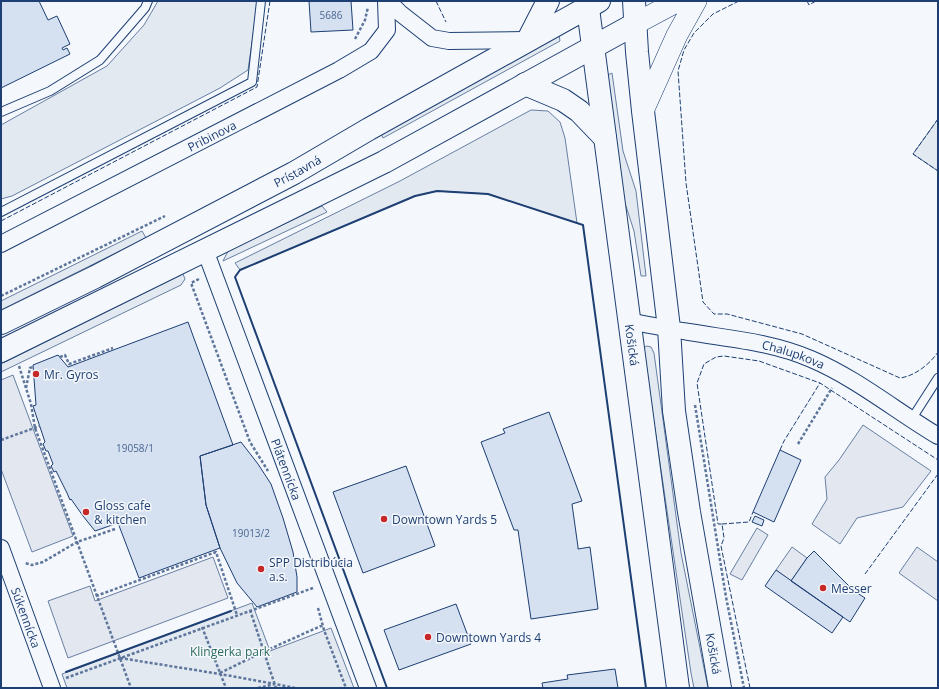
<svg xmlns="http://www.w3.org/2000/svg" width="939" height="689" viewBox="0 0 939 689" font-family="'Open Sans',sans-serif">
  <rect width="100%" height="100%" fill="#f4f7fb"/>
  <!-- green -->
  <path fill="#e3e9f0" stroke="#687fa3" d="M158,1h100l-10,69 -28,18 -208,108 -11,3v-74l106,-59 37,-41z
    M559,35l1,6 -177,97 -2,-4z
    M612,73l11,78 13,40 10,85h-5l-7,-45 -11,-34 -17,-121z
    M531,110l17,1 12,11 5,16 12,85 -89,-29 -51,-3 -22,5 -175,74 -5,-7 165,-82z
    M938,119v52l-25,-17z
    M322,206l5,6 -104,49 5,-10z
    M142,231l4,7 -145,72v-9z
    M183,274l2,5 -4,6 -180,87v-8z
    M647,346l4,1 3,6 27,200 27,135h-14l-3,-15 -48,-325z
    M252,603l18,48 61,-23 23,60h-287l-5,-14z"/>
  <!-- parking -->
  <path fill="#e3e8f0" stroke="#687fa3" d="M13,375l60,161 -41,16 -31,-83v-89z
    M863,425l68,46 -28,36 -46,11 -17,26 -28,-20 15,-25 -2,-22 14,-17z
    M757,528l11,7 -26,45 -12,-6z
    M792,547l15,11 -16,23 -15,-11z
    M917,547l21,15v39l-39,-28z
    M213,557l15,41 -160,60 -20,-57 42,-15 5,15z"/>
  <!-- building -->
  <path fill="#d5e0f0" stroke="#1d3f73" d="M1,1h38l9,19 9,-4 13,28 -8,4 1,2 4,-2 3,6 -69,34z
    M309,1h42l2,29 -42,2z
    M188,322l45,123 -33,11 6,49 14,43 -81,30 -21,-55 -23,8 -12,-15 -12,-17 -1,1 -3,-7 -11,-22 -2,1 -3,-6 2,-2 -5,-13h-2l-3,-7 2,-2 -12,-36 3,-1 -3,-40 25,-10 10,12z
    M549,412l33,89 -10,3 6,43v2l12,-2 8,62 -67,10 -13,-89h-4l-33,-88 24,-9 -2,-4z
    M241,442l17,22 13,20 12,34 10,34 4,25v15l-40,15 -20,-24 -17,-35 -14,-43 -6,-49z
    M780,450l21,10 -27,62 -21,-10z
    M406,466l29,80 -72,27 -30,-81z
    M755,516l9,4 -2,6 -10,-4z
    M814,551l40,40 11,7 -15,24 -59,-41 16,-23z
    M776,570l67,47 -11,16 -67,-47z
    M456,604l15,40 -72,26 -15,-40z
    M615,669l3,19h-75l-1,-5 26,-4 -1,-4z"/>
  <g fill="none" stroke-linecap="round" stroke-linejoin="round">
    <!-- service casing -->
    <g stroke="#1d3f73" stroke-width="10">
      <path id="service" d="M1,112l49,-21 50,-31 45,-52 3,-7
        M1,212l251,-130 9,-81
        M911,420l27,-42"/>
    </g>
    <!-- minor casing -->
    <g stroke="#1d3f73" stroke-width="18">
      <g id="minor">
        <path d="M388,1l12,12 32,25 17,3 79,-1"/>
        <path id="s1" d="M1,244l338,-174 32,-19 16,-21 -1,-29"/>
        <path id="s2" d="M205,250l163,438"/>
        <path id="s3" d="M629,321c20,4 40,8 60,11 41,7 83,10 122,27 45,19 85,52 127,77"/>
        <path id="s4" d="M1,548l51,140"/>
      </g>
    </g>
    <!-- tertiary casing -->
    <g stroke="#1d3f73" stroke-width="22">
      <path id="tertiary" d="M635,24l43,-23
        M643,111l34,-76 19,-34"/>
    </g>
    <!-- secondary casing -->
    <g stroke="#1d3f73" stroke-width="24">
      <g id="secondary">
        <path d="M528,40l20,-39"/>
        <path d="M525,84l38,16 16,11 26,27"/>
        <path id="s5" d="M1,323l94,-46 199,-104 75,-44 230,-128"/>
        <path d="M1,351l383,-189 251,-138"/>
      </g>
    </g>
    <!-- primary casing -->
    <g stroke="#1d3f73" stroke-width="24">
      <g id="primary">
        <path id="s6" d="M587,1l91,687"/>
        <path id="s7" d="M634,1l3,51 6,59 26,217 5,83 15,101 31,176"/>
      </g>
    </g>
    <!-- path -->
    <path stroke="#5e769c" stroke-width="2.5" stroke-dasharray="3 2" stroke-linecap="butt" d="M355,39l10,-19 3,-13
      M199,279l-8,4 59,159 18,29
      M1,296l164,-80
      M60,357l5,-2 4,9 44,-16
      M19,366l12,38 4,24 42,114 -34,20 -11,3 -7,-2
      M26,388l4,-20 3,-1
      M695,405l31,192 18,91
      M1,440l39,-14
      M798,444l34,-56
      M115,529l-38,13 54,146
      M96,596l120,-44 21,63
      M318,608l6,22 22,58
      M250,610l26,78
      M202,627l24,61
      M120,658l100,16 55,10
      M220,673l43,-21 60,-27
      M66,678l247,-90
      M258,688l17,-4 20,4"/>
    <!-- service -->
    <use href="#service" stroke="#f4f7fb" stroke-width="8"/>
    <!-- minor -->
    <use href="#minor" stroke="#f4f7fb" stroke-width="16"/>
    <!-- tertiary -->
    <use href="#tertiary" stroke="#f4f7fb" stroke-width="21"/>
    <!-- secondary -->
    <use href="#secondary" stroke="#f4f7fb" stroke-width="22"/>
    <!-- primary -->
    <use href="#primary" stroke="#f4f7fb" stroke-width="22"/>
    <!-- fence -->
    <path stroke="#1d3f73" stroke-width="1" stroke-dasharray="5 2" stroke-linecap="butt" d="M436,1l10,21
      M739,1l-26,13 -19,19 -10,17 -6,21 8,112 17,119 11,12h13l75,20 98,44c15,-2 30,-14 38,-26
      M807,1l2,4 7,-4
      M938,119l-25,35 25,17
      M1,221l256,-134 13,-86
      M780,450l4,-9 36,-58
      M722,524l27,-2 4,-10
      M865,574l73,-100
      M750,688l-29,-142 3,-8 -2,-14h-4l-21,-141 7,-19 12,-7 8,-1 35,5 61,22 118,77"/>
    <!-- wall -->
    <path stroke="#1d3f73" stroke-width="2" d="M66,672l165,-61
      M387,688l-152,-411 5,-7 175,-74 22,-5 51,3 95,31 63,463"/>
  </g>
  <!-- markers -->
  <g fill="#c62828" stroke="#f4f7fb" stroke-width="1.5">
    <circle cx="36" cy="374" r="4"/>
    <circle cx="86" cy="512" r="4"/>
    <circle cx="384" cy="519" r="4"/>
    <circle cx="261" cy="569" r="4"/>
    <circle cx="823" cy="588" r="4"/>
    <circle cx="428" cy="637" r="4"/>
  </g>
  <g text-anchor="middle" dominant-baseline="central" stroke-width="3" stroke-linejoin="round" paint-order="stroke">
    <!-- number labels -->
    <g font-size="10" fill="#4b6792">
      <text x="331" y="15">5686</text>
      <text x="135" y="448">19058/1</text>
      <text x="251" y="533">19013/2</text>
    </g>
    <!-- street labels -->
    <g font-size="12" fill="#1d3f73" stroke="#f4f7fb">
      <text stroke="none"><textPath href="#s1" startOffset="237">Pribinova</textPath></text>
      <text stroke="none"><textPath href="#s5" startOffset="333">Prístavná</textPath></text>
      <text stroke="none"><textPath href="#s6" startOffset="347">Košická</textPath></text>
      <text stroke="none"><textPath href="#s3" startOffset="168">Chalupkova</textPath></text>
      <text stroke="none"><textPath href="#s2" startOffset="234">Plátennícka</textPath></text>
      <text stroke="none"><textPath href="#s4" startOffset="74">Súkennícka</textPath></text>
      <text stroke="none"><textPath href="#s7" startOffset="658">Košická</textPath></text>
    </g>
    <!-- poi labels -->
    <g font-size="12" fill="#1d3f73" stroke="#f4f7fb" text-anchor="start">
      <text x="44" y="374">Mr. Gyros</text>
      <text x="94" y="505">Gloss cafe<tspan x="94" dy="14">&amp; kitchen</tspan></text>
      <text x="392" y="519">Downtown Yards 5</text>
      <text x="269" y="562">SPP Distribúcia<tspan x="269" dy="14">a.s.</tspan></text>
      <text x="831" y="588">Messer</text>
      <text x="436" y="637">Downtown Yards 4</text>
    </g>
    <!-- park labels -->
    <g font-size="12" fill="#2c6c60" stroke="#f4f7fb">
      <text x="230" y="651">Klingerka park</text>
    </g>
  </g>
  <!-- border -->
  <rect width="939" height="689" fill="none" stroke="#1d3f73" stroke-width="4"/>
</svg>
